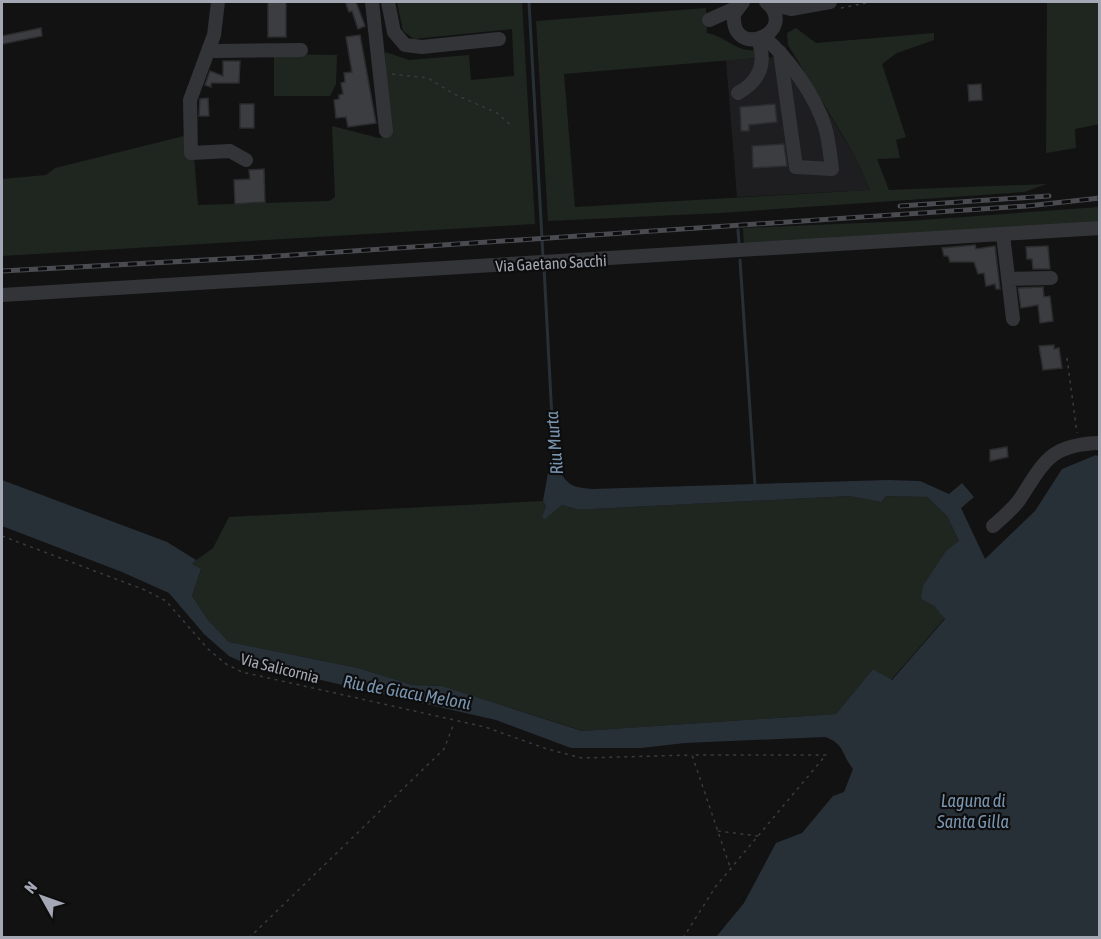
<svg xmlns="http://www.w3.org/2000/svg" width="1101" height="939" viewBox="0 0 1101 939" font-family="'Asap Condensed',sans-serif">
  <rect width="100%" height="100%" fill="#121213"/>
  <!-- built -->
  <path fill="#1e1e20" d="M793,56l61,98 16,36 -133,7 -11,-137z"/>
  <!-- green -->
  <path fill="#1e261f" d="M397,2h125l13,222 -533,32v-77l44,-4 9,-7 129,-32 2,21 8,-1 4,49 131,-4 6,-4 -3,-71 47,12 11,-2 -5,-84 24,8 60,-5 2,25 43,-4 -2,-47 -98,10 -11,-8z
    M1047,2l52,1 1,121 -25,5 1,19 -30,5z
    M706,8l1,25c19,3 28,19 48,17l1,8 -192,16 11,133 295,-17 -16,-36 -66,-109 -1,-12 9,-5 20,15 118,-10v7l-37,13 -15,11 24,73 -10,3 4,18 -23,1 12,31 158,-6 -23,8 -304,21 -172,8 -12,-200z
    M274,54l63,1 -1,29 -6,12h-56z
    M1099,207v16l-355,24 -1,-19 165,-7z
    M851,496l30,6 5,-6 41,1 20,19 12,25 -38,58 13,7 11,12 -54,62 -18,-11 -37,45 -253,17 -141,-45 -29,-1 -55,-17 -129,-26 -21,-22 -16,-24 9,-26 -10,-6 22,-16 16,-31 314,-16 3,5 -1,12 17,-13 14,4h15z"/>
  <!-- water -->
  <path fill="#283037" d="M1096,455l4,3 -1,479h-383l28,-34 32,-60 26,-10 31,-37 11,-4 9,-23c-11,-14 -9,-26 -28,-32l-140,6 -44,5h-70l-75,-28 -254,-58 -13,-6 -25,-22 -35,-41 -47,-21 -120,-46v-46l165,62 29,18 -4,4 9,5 -9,27 16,24 21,22 129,26 55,17 29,1 140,45 254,-17 37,-45 19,11 53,-61 -11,-13 -13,-7 2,-13 23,-35 13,-10 -12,-25 -20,-19 -41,-1 -5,6 -31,-6 -259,13h-15l-14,-4 -17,14 -3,-2 4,-11 -3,-5 5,-28 14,2c7,12 17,13 30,14l296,-9 32,1 29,13 13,-11 12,14 -13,11 24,51 50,-48 27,-42z"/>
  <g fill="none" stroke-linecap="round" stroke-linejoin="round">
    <!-- stream -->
    <path stroke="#283037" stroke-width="3" d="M529,2l14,255
      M738,230l1,13
      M740,260l15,226
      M544,267l11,209"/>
  </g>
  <!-- building -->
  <path fill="#3c3d40" stroke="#2c2c2f" stroke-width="1.5" d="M268,2h18v35h-18z
    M348,2h8l9,24 -7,3 -6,-18 -3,1 -3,-8z
    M41,28l1,8 -40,8v-8z
    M360,35l16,88 -28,4 -2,-10 -10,1 -2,-18 5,-1v-4l4,-1 -2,-11 4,-1 -1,-9 8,-1 -6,-35z
    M223,61h17l-1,22h-28v4l-6,-2 5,-14 13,5z
    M981,84l1,16 -13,1 -1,-16z
    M208,98l1,18h-10l1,-17z
    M240,104h14v24h-14z
    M775,104l2,18 -28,3v6h-8l-1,-24z
    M784,144l3,22 -34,2 -1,-22z
    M264,169l1,33 -30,2 -1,-24 16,-1 -1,-9z
    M975,245l1,4 19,-3 5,43h-4l-1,-5 -9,2 -2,-13 -6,1 -4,-12h-24l-2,-6h-4l-2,-8z
    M1048,246l2,23h-17l-1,-10h-5l-1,-12z
    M1043,287l1,10 6,-1 3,25 -13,2 -2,-18 -17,3 -3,-20z
    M1054,345v4l5,-1 3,20 -19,2 -4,-24z
    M1007,447l1,10 -18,4v-11z"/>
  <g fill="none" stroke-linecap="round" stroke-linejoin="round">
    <!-- path -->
    <path stroke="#393b3f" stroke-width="1.5" stroke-dasharray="3 4.5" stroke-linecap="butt" d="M841,8l30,-6
      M392,74l36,4 26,16 43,19 15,13
      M1067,358l10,75
      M2,536l143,54 21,11 42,48 18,15 16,8 243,55 62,22 35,9 110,-3
      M718,831l40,5
      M249,938l195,-189 10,-26
      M683,938l33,-52 110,-131h-134l39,115"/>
    <!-- minor -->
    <path stroke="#333438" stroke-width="14" d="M218,2l-4,33 -24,65 1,53 39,-2 16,9
      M372,2l14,129
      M388,2l6,30 11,13 17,2 77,-8
      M743,2l-9,12c-4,48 67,18 32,-12
      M770,4l21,5 39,-7
      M709,20l27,-12
      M764,37c25,22 51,58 61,90 4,13 5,28 7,42l-36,-2 -16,-115
      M209,48l6,3 86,-1
      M738,93c22,-12 29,-30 20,-53
      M1003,235l10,84
      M1009,279l42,-1
      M2,295l1098,-67
      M993,526c9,-8 20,-17 27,-27 24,-37 30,-55 80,-56"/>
    <!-- rail casing -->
    <g stroke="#4a4b51" stroke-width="5">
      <path id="rail" d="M900,206l149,-10
        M2,271l261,-14 764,-51 73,-8"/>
    </g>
    <!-- rail -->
    <use href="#rail" stroke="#0d0d0e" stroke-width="3" stroke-dasharray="9" stroke-linecap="butt"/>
  </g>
  <g text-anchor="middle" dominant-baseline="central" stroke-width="4.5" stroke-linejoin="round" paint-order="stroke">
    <!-- street labels -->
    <g font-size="16" fill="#a3a8b4" stroke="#0d0d0e">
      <text transform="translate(551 263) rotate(-3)">Via Gaetano Sacchi</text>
      <text transform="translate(280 668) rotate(14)">Via Salicornia</text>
    </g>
    <!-- water labels -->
    <g font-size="18" font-style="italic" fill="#7a95b0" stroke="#0d0d0e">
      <text transform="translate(554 443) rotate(-95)">Riu Murta</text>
      <text transform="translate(407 692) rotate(10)">Riu de Giacu Meloni</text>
      <text x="973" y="800">Laguna di<tspan x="973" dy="21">Santa Gilla</tspan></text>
    </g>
  </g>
  <!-- border -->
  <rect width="1101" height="939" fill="none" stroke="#a3a8b4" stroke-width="6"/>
  <!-- north arrow -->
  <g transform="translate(42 897) rotate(310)" stroke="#0d0d0e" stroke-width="4.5" paint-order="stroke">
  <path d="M0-4.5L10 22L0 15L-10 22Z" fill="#a3a8b4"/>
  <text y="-9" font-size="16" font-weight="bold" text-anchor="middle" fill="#a3a8b4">N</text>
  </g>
</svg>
